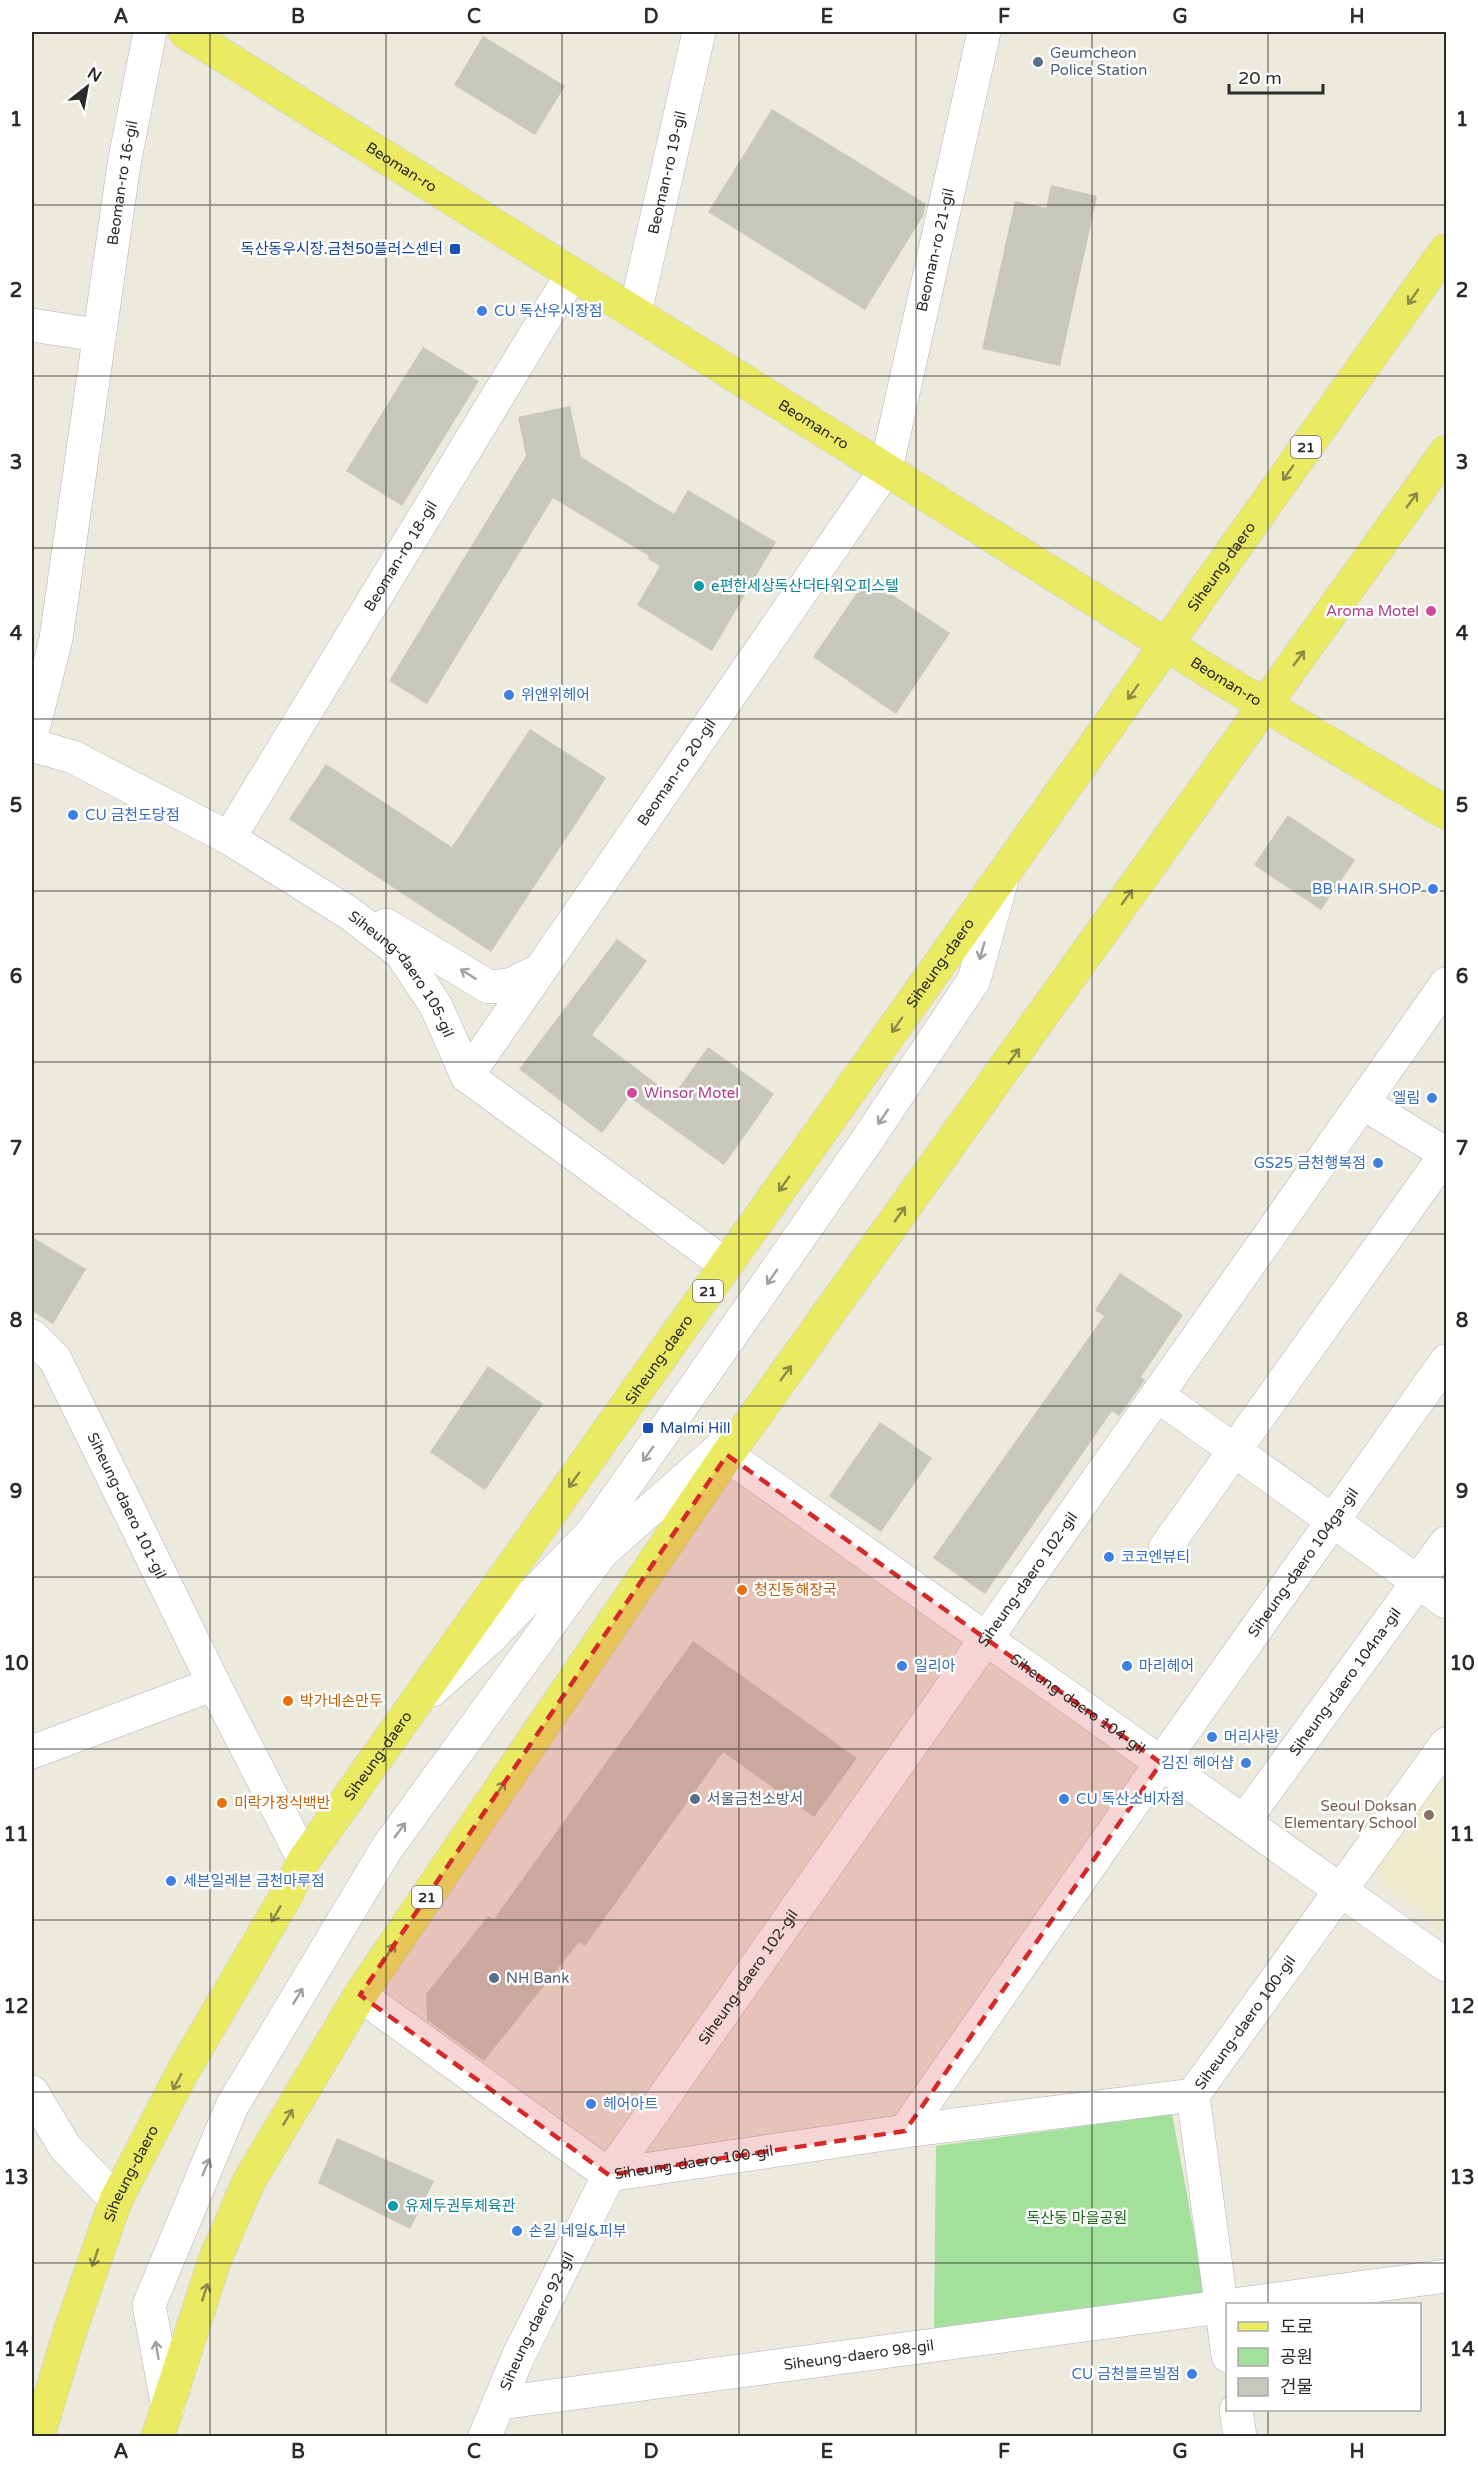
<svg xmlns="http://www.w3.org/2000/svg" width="1478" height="2468" viewBox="0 0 1478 2468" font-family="'Varela Round','Noto Sans KR',sans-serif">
  <rect width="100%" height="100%" fill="#ece9dd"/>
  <!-- education -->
  <path fill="#edeacd" d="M1446,1769v162l-63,-46 -6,-23z"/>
  <!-- green -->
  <path fill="#a3e09c" d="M1172,2114l33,178 -271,36 2,-182z"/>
  <!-- building -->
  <path fill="#c8c7bc" d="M483,36l82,50 -30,49 -81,-50z
    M772,109l154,95 -3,12 -58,94 -157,-98z
    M1051,185l46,11 -37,170 -78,-17 33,-148 31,7z
    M423,347l56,34 -77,125 -56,-35z
    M570,406l11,51 93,57 14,-24 88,52 -64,109 -75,-46 23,-39 -12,-7 1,-3 -96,-58 -126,206 -38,-23 137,-225 -8,-39z
    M867,578l83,55 -54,81 -83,-57z
    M530,729l76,49 -115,174 -202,-133 37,-55 126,83z
    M1288,815l67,45 -34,50 -67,-45z
    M617,939l30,22 -55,74 81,61 35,-49 66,47 -50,71 -95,-68 -27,36 -83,-64z
    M32,1237l54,32 -33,55 -21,-13z
    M1120,1273l63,42 -42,62 4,3 -26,36 -7,-5 -127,183 -52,-36 171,-242 -9,-6z
    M488,1366l55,38 -58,86 -55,-38z
    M880,1422l52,36 -51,74 -52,-36z
    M693,1641l164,117 -43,59 -91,-65 -138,194 -6,-4 -95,119 -57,-41 -1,-26 62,-78 6,3z
    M337,2138l97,43 -24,48 -92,-46z"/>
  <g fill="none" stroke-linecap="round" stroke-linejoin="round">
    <!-- minor casing -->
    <g stroke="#b1b1be" stroke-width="34">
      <g id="minor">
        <path id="s1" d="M635,313l64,-281"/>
        <path d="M32,325l65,10"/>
        <path id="s2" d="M32,733l24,-94 68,-475 26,-132"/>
        <path id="s3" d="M32,745l41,12 156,81 120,75 52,40 35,53 31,70 259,189"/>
        <path id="s4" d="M229,838l343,-564"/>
        <path d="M386,925l103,62 21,-2 30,-15"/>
        <path id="s5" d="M467,1076l419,-607 98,-437"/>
        <path id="s6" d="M32,1336l23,23 159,325 90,176"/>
        <path d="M1157,1395l289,207"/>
        <path id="s7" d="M727,1455l719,510"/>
        <path d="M1165,1548l281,-394 -83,-51"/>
        <path d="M432,1690l57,-51 102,-105 69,-97 208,-298 106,-159 29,-104"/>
        <path d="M32,1752l182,-68"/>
        <path id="s8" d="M1244,1821l202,-278"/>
        <path id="s9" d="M360,1995l249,180 296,-44 288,-36 253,-351"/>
        <path d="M32,2092l33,55 51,53"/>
        <path d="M1193,2095l35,261"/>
        <path id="s10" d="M905,2131l256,-368 285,-402"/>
        <path d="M1240,2304l206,-28"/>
        <path id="s11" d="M499,2403l729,-97"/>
        <path d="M168,2408l-19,-103 83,-199 155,-258 215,-296 130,-114"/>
        <path d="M1236,2410l4,26"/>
        <path id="s12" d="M485,2436l33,-79 91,-182 837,-1191"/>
      </g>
    </g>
    <!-- major casing -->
    <g stroke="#ccc" stroke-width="34">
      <g id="major">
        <path id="s13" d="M185,32l1033,645 228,136"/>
        <path id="s14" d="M38,2436l32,-105 46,-131 66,-127 104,-177 18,-36 1142,-1610"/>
        <path d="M158,2436l56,-174 35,-81 111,-186 367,-540 719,-1003"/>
      </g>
    </g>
    <!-- minor -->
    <use href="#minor" stroke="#fff" stroke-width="33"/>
    <!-- major -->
    <use href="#major" stroke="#eaeb63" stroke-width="33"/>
  </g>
  <!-- one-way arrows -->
  <defs><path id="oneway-shaft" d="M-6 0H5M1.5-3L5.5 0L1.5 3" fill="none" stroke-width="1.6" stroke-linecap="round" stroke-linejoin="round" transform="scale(1.5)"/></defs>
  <g stroke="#8a8b47">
    <use href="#oneway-shaft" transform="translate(1413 297) rotate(125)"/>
    <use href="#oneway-shaft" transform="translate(1288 473) rotate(125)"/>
    <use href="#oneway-shaft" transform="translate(1412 500) rotate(-54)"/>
    <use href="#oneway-shaft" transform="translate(1299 658) rotate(-54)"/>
    <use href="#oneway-shaft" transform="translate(1133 692) rotate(125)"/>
    <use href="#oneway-shaft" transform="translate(1127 897) rotate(-54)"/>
    <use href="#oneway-shaft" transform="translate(897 1025) rotate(125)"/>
    <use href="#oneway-shaft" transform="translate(1014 1056) rotate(-54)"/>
    <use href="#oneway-shaft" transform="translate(784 1184) rotate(125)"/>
    <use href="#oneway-shaft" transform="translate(900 1214) rotate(-54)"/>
    <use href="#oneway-shaft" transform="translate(786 1373) rotate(-54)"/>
    <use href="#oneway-shaft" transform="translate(574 1480) rotate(125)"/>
    <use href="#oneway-shaft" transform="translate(500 1789) rotate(-56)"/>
    <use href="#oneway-shaft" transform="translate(276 1914) rotate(120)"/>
    <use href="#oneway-shaft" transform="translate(390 1951) rotate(-56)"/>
    <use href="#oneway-shaft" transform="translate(177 2082) rotate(118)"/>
    <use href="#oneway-shaft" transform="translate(288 2117) rotate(-59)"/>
    <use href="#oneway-shaft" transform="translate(95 2258) rotate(109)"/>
    <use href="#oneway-shaft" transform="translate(205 2292) rotate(-72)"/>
  </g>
  <g stroke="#a0a0a0">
    <use href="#oneway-shaft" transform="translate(982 951) rotate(106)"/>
    <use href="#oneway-shaft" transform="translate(468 974) rotate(-148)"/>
    <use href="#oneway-shaft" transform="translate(883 1117) rotate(124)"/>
    <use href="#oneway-shaft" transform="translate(772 1277) rotate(125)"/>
    <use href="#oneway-shaft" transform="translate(648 1454) rotate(125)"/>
    <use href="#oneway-shaft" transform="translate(400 1830) rotate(-54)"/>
    <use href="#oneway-shaft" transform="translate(298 1996) rotate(-59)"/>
    <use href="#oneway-shaft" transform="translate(206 2167) rotate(-67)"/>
    <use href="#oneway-shaft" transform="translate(157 2350) rotate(-100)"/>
  </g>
  <!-- marked area -->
  <path fill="#d62828" fill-opacity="0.2" stroke="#d62828" stroke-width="4.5" stroke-dasharray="12 8" stroke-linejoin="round" d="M727,1455l434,308 -256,368 -296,44 -249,-180z"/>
  <!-- grid -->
  <path fill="none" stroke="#2b2b2b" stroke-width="1.5" stroke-opacity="0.55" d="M210,32v2404M386,32v2404M562,32v2404M739,32v2404M916,32v2404M1092,32v2404M1268,32v2272M32,205h1414M32,376h1414M32,548h1414M32,719h1414M32,891h1414M32,1062h1414M32,1234h1414M32,1406h1414M32,1577h1414M32,1749h1414M32,1920h1414M32,2092h1414M32,2263h1414M1268,2410v26"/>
  <!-- markers -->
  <g fill="#5c6f8a" stroke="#fff" stroke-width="2">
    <circle cx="1038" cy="62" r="6"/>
    <circle cx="695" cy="1799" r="6"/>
    <circle cx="494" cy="1978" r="6"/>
  </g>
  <g fill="#1a4fb4" stroke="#fff" stroke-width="2">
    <rect x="449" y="243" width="12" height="12" rx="3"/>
    <rect x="642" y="1422" width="12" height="12" rx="3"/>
  </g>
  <g fill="#3f7fe0" stroke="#fff" stroke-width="2">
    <circle cx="482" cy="311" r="6"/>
    <circle cx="509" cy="695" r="6"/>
    <circle cx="73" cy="815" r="6"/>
    <circle cx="1433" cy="889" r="6"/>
    <circle cx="1432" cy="1098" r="6"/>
    <circle cx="1378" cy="1163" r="6"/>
    <circle cx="1109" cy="1557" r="6"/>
    <circle cx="902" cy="1666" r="6"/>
    <circle cx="1127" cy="1666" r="6"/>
    <circle cx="1212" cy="1737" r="6"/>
    <circle cx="1246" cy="1763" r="6"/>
    <circle cx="1064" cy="1799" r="6"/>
    <circle cx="171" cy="1881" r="6"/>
    <circle cx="591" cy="2104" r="6"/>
    <circle cx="517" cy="2231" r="6"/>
    <circle cx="1192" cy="2374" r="6"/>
  </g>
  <g fill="#0f9aa8" stroke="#fff" stroke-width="2">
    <circle cx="699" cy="586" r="6"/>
    <circle cx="393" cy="2206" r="6"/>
  </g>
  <g fill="#d1479c" stroke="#fff" stroke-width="2">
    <circle cx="1431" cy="611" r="6"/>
    <circle cx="632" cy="1093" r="6"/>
  </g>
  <g fill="#e8710a" stroke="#fff" stroke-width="2">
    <circle cx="742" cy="1590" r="6"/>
    <circle cx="288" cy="1701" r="6"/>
    <circle cx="222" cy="1803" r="6"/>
  </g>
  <circle fill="#8d6e63" stroke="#fff" stroke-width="2" cx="1429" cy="1815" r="6"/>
  <g text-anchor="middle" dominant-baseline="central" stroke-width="5" stroke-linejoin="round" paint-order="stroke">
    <!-- shield labels -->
    <g fill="#fff" stroke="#6b6b6b" stroke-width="1.5">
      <rect x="1291" y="436" width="30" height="22" rx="4.5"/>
      <rect x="693" y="1280" width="30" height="22" rx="4.5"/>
      <rect x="412" y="1886" width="30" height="22" rx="4.5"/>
    </g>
    <g font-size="14" font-weight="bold" fill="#2b2b2b">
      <text x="1306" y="447">21</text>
      <text x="708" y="1291">21</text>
      <text x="427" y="1897">21</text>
    </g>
    <!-- service labels -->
    <g font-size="15" fill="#4e5e75" stroke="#fff" text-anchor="start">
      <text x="1050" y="53">Geumcheon<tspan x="1050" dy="17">Police Station</tspan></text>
      <text x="707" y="1799">서울금천소방서</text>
      <text x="506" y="1978">NH Bank</text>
    </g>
    <!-- street labels -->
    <g font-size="15" fill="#2b2b2b" stroke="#fff">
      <text stroke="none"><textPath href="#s13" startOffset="255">Beoman-ro</textPath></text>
      <text stroke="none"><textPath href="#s1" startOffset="144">Beoman-ro 19-gil</textPath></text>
      <text stroke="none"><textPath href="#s2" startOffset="558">Beoman-ro 16-gil</textPath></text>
      <text stroke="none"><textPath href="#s5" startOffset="962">Beoman-ro 21-gil</textPath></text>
      <text stroke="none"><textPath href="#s13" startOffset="741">Beoman-ro</textPath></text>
      <text stroke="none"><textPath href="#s4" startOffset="330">Beoman-ro 18-gil</textPath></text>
      <text stroke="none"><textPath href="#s14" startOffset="2223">Siheung-daero</textPath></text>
      <text stroke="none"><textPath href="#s13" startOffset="1227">Beoman-ro</textPath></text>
      <text stroke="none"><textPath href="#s5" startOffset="369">Beoman-ro 20-gil</textPath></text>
      <text stroke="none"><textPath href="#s14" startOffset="1737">Siheung-daero</textPath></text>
      <text stroke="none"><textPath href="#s3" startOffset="442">Siheung-daero 105-gil</textPath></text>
      <text stroke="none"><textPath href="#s14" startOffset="1251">Siheung-daero</textPath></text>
      <text stroke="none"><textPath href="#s6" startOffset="196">Siheung-daero 101-gil</textPath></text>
      <text stroke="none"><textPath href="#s10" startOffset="694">Siheung-daero 104ga-gil</textPath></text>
      <text stroke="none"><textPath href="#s12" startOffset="1017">Siheung-daero 102-gil</textPath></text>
      <text stroke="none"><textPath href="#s8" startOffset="172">Siheung-daero 104na-gil</textPath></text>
      <text stroke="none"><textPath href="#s7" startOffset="430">Siheung-daero 104-gil</textPath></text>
      <text stroke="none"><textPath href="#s14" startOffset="765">Siheung-daero</textPath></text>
      <text stroke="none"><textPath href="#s12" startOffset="531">Siheung-daero 102-gil</textPath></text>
      <text stroke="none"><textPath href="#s9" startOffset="986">Siheung-daero 100-gil</textPath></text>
      <text stroke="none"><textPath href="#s9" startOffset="393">Siheung-daero 100-gil</textPath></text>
      <text stroke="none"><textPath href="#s14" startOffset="279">Siheung-daero</textPath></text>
      <text stroke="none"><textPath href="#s12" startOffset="126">Siheung-daero 92-gil</textPath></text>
      <text stroke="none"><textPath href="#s11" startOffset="363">Siheung-daero 98-gil</textPath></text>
    </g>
    <!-- transit labels -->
    <g font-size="15" fill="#164399" stroke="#fff" text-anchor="end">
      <text x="443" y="249">독산동우시장.금천50플러스센터</text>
      <text x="660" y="1428" text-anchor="start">Malmi Hill</text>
    </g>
    <!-- shop labels -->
    <g font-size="15" fill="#366cbe" stroke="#fff" text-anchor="start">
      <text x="494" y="311">CU 독산우시장점</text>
      <text x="521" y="695">위앤위헤어</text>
      <text x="85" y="815">CU 금천도당점</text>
      <text x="1421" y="889" text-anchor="end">BB HAIR SHOP</text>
      <text x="1420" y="1098" text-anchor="end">엘림</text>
      <text x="1366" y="1163" text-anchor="end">GS25 금천행복점</text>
      <text x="1121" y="1557">코코엔뷰티</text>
      <text x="914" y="1666">일리아</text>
      <text x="1139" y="1666">마리헤어</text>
      <text x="1224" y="1737">머리사랑</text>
      <text x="1234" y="1763" text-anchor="end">김진 헤어샵</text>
      <text x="1076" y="1799">CU 독산소비자점</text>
      <text x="183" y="1881">세븐일레븐 금천마루점</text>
      <text x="603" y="2104">헤어아트</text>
      <text x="529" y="2231">손길 네일&amp;피부</text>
      <text x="1180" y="2374" text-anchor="end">CU 금천블르빌점</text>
    </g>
    <!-- culture labels -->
    <g font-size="15" fill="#0d838f" stroke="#fff" text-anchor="start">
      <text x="711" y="586">e편한세상독산더타워오피스텔</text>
      <text x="405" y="2206">유제두권투체육관</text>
    </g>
    <!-- hotel labels -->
    <g font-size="15" fill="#b23c85" stroke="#fff" text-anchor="end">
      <text x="1419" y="611">Aroma Motel</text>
      <text x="644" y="1093" text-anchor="start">Winsor Motel</text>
    </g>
    <!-- food labels -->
    <g font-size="15" fill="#c56008" stroke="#fff" text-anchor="start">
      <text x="754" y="1590">청진동해장국</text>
      <text x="300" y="1701">박가네손만두</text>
      <text x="234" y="1803">미락가정식백반</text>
    </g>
    <!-- education labels -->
    <g font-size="15" fill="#785e54" stroke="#fff" text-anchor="end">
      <text x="1417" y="1806">Seoul Doksan<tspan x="1417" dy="17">Elementary School</tspan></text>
    </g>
    <!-- park labels -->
    <g font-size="15" fill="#1d651f" stroke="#fff">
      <text x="1077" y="2218">독산동 마을공원</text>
    </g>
  </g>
  <!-- border -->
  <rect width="1478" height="2468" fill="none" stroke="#ffffff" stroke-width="66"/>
  <!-- legend -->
  <rect x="1226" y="2303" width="195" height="108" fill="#ffffff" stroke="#aaaaaa" stroke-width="1.5"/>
  <rect x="1238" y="2322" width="30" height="9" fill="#eaeb63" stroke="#aaaaaa" stroke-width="1.5"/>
  <text x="1280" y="2333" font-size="18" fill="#2b2b2b">도로</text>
  <rect x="1238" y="2348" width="30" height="18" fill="#a3e09c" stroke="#aaaaaa" stroke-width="1.5"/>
  <text x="1280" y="2363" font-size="18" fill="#2b2b2b">공원</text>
  <rect x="1238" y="2378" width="30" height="18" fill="#c8c7bc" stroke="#aaaaaa" stroke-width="1.5"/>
  <text x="1280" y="2393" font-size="18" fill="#2b2b2b">건물</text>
  <!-- north arrow -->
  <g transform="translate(87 87) rotate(31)" stroke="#ffffff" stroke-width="4.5" paint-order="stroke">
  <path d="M0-4.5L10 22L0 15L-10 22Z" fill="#2b2b2b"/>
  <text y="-9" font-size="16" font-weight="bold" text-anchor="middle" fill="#2b2b2b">N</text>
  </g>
  <!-- scale -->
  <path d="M1229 84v9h94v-9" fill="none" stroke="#2b2b2b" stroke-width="3"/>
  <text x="1238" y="84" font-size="18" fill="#2b2b2b" stroke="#ffffff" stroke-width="4.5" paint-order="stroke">20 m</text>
  <rect x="33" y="33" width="1412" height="2402" fill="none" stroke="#2b2b2b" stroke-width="2"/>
  <g font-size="20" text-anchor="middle" font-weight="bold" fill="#2b2b2b">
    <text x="121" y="23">A</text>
    <text x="298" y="23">B</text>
    <text x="474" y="23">C</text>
    <text x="651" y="23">D</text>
    <text x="827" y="23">E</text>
    <text x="1004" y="23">F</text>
    <text x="1180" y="23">G</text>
    <text x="1357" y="23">H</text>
    <text x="16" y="126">1</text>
    <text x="1462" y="126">1</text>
    <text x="16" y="297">2</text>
    <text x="1462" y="297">2</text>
    <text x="16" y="469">3</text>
    <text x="1462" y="469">3</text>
    <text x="16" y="640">4</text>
    <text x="1462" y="640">4</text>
    <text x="16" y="812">5</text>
    <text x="1462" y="812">5</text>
    <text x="16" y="983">6</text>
    <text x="1462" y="983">6</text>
    <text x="16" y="1155">7</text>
    <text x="1462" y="1155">7</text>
    <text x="16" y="1327">8</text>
    <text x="1462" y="1327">8</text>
    <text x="16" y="1498">9</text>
    <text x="1462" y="1498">9</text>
    <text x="16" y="1670">10</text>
    <text x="1462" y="1670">10</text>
    <text x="16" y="1841">11</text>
    <text x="1462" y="1841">11</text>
    <text x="16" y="2013">12</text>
    <text x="1462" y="2013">12</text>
    <text x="16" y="2184">13</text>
    <text x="1462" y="2184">13</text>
    <text x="16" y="2356">14</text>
    <text x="1462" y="2356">14</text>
    <text x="121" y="2458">A</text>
    <text x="298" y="2458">B</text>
    <text x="474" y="2458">C</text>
    <text x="651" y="2458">D</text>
    <text x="827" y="2458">E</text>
    <text x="1004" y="2458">F</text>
    <text x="1180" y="2458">G</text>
    <text x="1357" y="2458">H</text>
  </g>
</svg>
